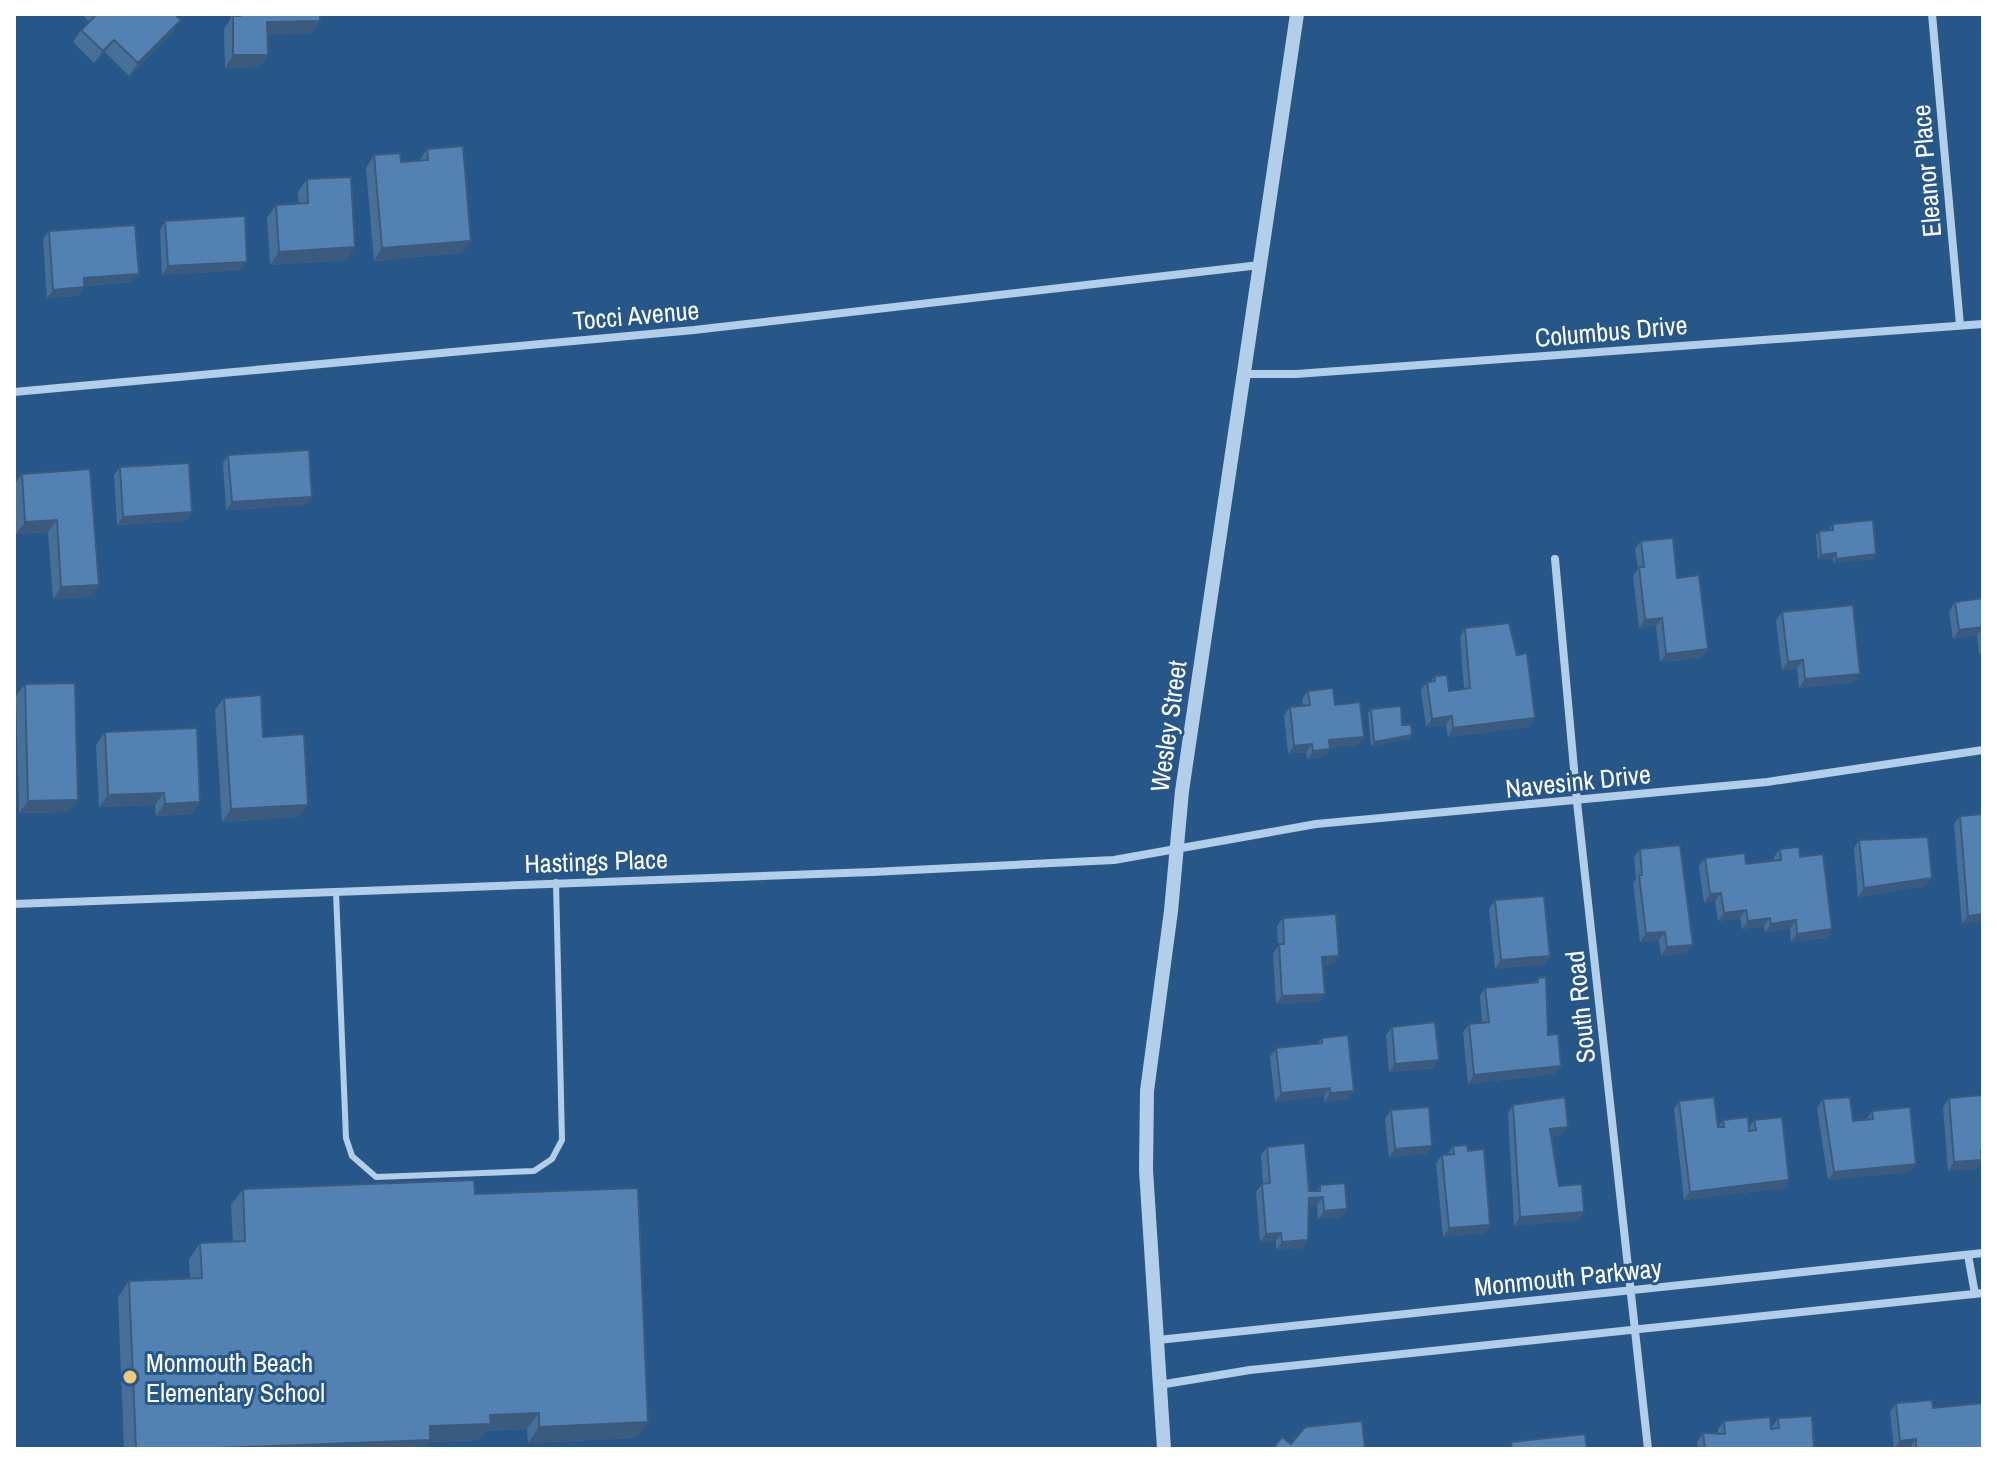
<svg xmlns="http://www.w3.org/2000/svg" width="1997" height="1463" viewBox="0 0 1997 1463" font-family="'Archivo Narrow',sans-serif">
  <rect width="100%" height="100%" fill="#275788"/>
  <g fill="none" stroke-linecap="round" stroke-linejoin="round">
    <!-- service -->
    <path stroke="#b3cee9" stroke-width="6" d="M336,892l10,246 6,18 24,21 158,-6 18,-12 10,-19 -6,-258"/>
    <!-- minor -->
    <path stroke="#b3cee9" stroke-width="8" d="M1932,14l28,311
      M1243,374h53l687,-50
      M14,392l680,-62 566,-65
      M1555,559l22,243 71,647
      M14,904l858,-32 242,-12 202,-36 451,-42 216,-32
      M1968,1255l7,39
      M1158,1340l825,-87
      M1159,1385l91,-15 733,-77"/>
    <!-- tertiary -->
    <path stroke="#b3cee9" stroke-width="14" d="M1164,1449l-18,-279 1,-79 24,-180 11,-120 115,-777"/>
  </g>
  <!-- wall -->
  <path fill="#477099" d="M82,14h92l-2,19 -43,43 -24,-24 -11,11 -21,-21 8,-12 8,-8z
    M231,14h89l-9,20h-43v21l-9,12 -34,1 -1,-39 7,-11z
    M427,149l44,92 -9,12 -88,8 -8,-93 8,-13 27,7 18,-1z
    M307,179l40,81 -77,5 -3,-47 9,-13 23,-1 -1,-12z
    M165,221l76,49 -79,5 -2,-45z
    M49,231l84,51 -49,4 -6,10 -31,2 -4,-59z
    M228,455l78,50 -80,5 -3,-47z
    M120,467l72,45 -6,9 -69,4 -3,-50z
    M90,469l9,116 -9,12 -37,2 -5,-67 -32,2 -2,-49 8,-11z
    M1833,524l40,35 -40,4v-5l-15,1 -2,-24 3,-4 11,-1v-2z
    M1641,541l36,37 31,71 -6,9 -42,4 -4,-36 -17,2 -6,-52 5,-7 -3,-20z
    M1983,598v55l-4,1 -2,-19 -24,4 -4,-28 6,-9z
    M1782,612l72,70 -55,6 -2,-19 -15,1 -6,-49z
    M1465,628l52,27 18,63 -6,9 -81,10 -2,-12 -20,2 -5,-37 6,-8 4,-1 4,-5 14,15 15,-2 -4,-52z
    M25,684l44,128 -50,1 -3,-117z
    M1308,691l27,14 23,40 -28,3 -6,9 -17,2 -1,-7 -18,2 -4,-39 6,-8 13,-2 -1,-6z
    M224,698l39,39 36,80 -77,5 -7,-112z
    M1371,709l31,16 10,10 -3,4 -38,7 -3,-33z
    M105,732l87,82 -36,2 -1,-11 -56,2 -3,-62z
    M1960,816l23,106 -21,2 -8,-100z
    M1859,840l67,46 -68,11 -4,-49z
    M1640,849l47,104 -26,3 -2,-16 -19,2 -7,-59 3,-4 -2,-22z
    M1780,849l20,8 32,72 -6,9 -35,4 -1,-13 -25,3 -1,-6 -22,3 -2,-11 -22,3 -3,-20 -11,2 -5,-37 6,-8 41,6 28,-3v-4z
    M1495,900l55,56 -6,8 -49,5 -6,-60z
    M1283,918l50,46 -10,1 2,29 -6,8 -43,2 -3,-51 5,-7 -1,-20z
    M1538,978l10,57 13,31 -6,8 -87,10 -5,-52 6,-8 13,-2 -2,-26 5,-8 51,-6z
    M1392,1027l41,41 -44,4 -3,-37z
    M1322,1038l32,53 -6,8 -24,3v-6l-49,6 -5,-45 6,-9 41,-4z
    M1983,1095v64l-7,10 -28,2 -5,-64 6,-9z
    M1823,1099l30,22 13,-1 6,-9 44,53 -6,8 -82,8 -11,-72z
    M1679,1101l39,26 5,-7 26,8 5,-8 35,60 -6,8 -99,12 -10,-91z
    M1513,1105l55,22 -6,8 -10,1 7,50 19,34 -64,6 -6,-113z
    M1391,1110l41,36 -6,8 -37,3 -4,-38z
    M1453,1146l15,5 17,82 -42,4 -7,-74 6,-8h5z
    M1267,1147l42,44h7l4,-6 27,24 -6,8 -23,2 -1,-14 -8,1 -1,34 -6,8 -26,2v-9l-16,1 -4,-50 6,-8h1l-2,-29z
    M243,1189l232,5 173,228 -12,16 -108,5 -1,-14 -41,2 -7,9 -50,2 -5,7h-300l-6,-152 11,-16 61,-3 -1,-19 11,-16 33,-1 -2,-37z
    M1896,1403l37,5 50,41h-73v-1l-16,1 -4,-37z
    M1778,1418l36,31h-116l-1,-7 6,-9 15,1v-5l6,-8 47,8h1v-2z"/>
  <!-- shaded-wall -->
  <path fill="#3a5b7d" d="M181,20l-9,13 -43,43 9,-13z
    M320,21l-9,13 -52,1 8,-13z
    M114,40l-9,12 -11,11 9,-12z
    M233,55h35l-9,12 -34,1z
    M471,241l-9,12 -88,8 8,-13z
    M355,247l-8,13 -77,5 9,-13z
    M247,262l-6,8 -79,5 6,-9z
    M139,274l-6,8 -55,4 6,-8z
    M84,287l-6,9 -31,2 6,-8z
    M312,497l-6,8 -80,5 6,-8z
    M192,512l-6,9 -69,4 6,-8z
    M57,520l-9,12 -32,2 9,-12z
    M1836,553l-3,5 -15,1 3,-4z
    M1876,554l-3,5 -40,4 3,-4z
    M99,585l-9,12 -37,2 8,-12z
    M1662,618l-6,8 -17,2 6,-8z
    M1983,627l-6,8 -24,4 6,-9z
    M1708,649l-6,9 -42,4 6,-8z
    M1803,660l-6,9 -15,1 6,-8z
    M1860,674l-6,8 -55,6 6,-9z
    M1452,716l-6,9 -20,2 6,-8z
    M1535,718l-6,9 -81,10 5,-9z
    M1412,735l-3,4 -38,7 3,-4z
    M1364,737l-6,8 -35,4 6,-9z
    M1312,744l-6,8 -18,2 6,-8z
    M1330,749l-6,8 -17,2 6,-8z
    M164,793l-9,12 -56,2 9,-12z
    M78,800l-9,12 -50,1 9,-12z
    M200,802l-8,12 -36,2 9,-12z
    M308,805l-9,12 -77,5 9,-13z
    M1932,878l-6,8 -68,11 6,-9z
    M1721,893l-6,8 -11,2 6,-9z
    M1746,910l-6,8 -22,3 6,-8z
    M1983,914v8l-21,2 6,-8z
    M1770,918l-6,8 -22,3 6,-8z
    M1796,920l-6,9 -25,3 6,-8z
    M1832,929l-6,9 -35,4 6,-8z
    M1665,932l-6,8 -19,2 6,-9z
    M1693,945l-6,8 -26,3 6,-9z
    M1339,956l-6,8 -16,1 5,-8z
    M1550,956l-6,8 -49,5 6,-9z
    M1325,994l-6,8 -43,2 6,-8z
    M1439,1060l-6,8 -44,4 6,-8z
    M1561,1066l-6,8 -87,10 6,-9z
    M1330,1088l-6,8 -49,6 6,-9z
    M1354,1091l-6,8 -24,3 6,-9z
    M1568,1127l-6,8 -17,2 5,-8z
    M1432,1146l-6,8 -37,3 6,-8z
    M1982,1160l-6,9 -28,2 6,-9z
    M1916,1164l-6,8 -82,8 6,-8z
    M1789,1180l-6,8 -99,12 6,-8z
    M1323,1197l-6,8 -14,1 6,-8z
    M1347,1209l-6,8 -23,2 6,-8z
    M1584,1212l-6,8 -64,6 6,-9z
    M1490,1225l-5,8 -42,4 6,-9z
    M1281,1233l-5,8 -16,1 6,-8z
    M1308,1240l-6,8 -26,2 6,-8z
    M539,1413l-12,16 -41,2 -7,9 -50,2 -5,7h-231l237,-23 60,-11z
    M648,1422l-12,16 -108,5 11,-16z
    M1916,1439l-6,9 -16,1 6,-8z"/>
  <!-- building -->
  <path fill="#5382b2" stroke="#3a5b7d" stroke-width="2" d="M97,14h77l7,6 -43,43 -24,-23 -11,11 -22,-21z
    M240,14h80v7l-53,1 1,33h-35v-39h7z
    M463,146l8,95 -89,7 -8,-93 26,-2 1,9 27,-2 -1,-11z
    M351,177l4,70 -76,5 -3,-47 32,-2 -1,-24z
    M245,216l2,46 -79,4 -3,-45z
    M135,225l4,49 -55,4v9l-31,3 -4,-59z
    M309,450l3,47 -80,5 -4,-47z
    M189,463l3,49 -69,5 -3,-50z
    M90,469l9,116 -38,2 -4,-67 -32,2 -3,-48z
    M1873,520l3,34 -40,5v-6l-15,2 -2,-24 14,-1v-6z
    M1673,538l4,40 22,-3 9,74 -42,5 -4,-36 -17,2 -6,-53h5l-3,-26z
    M1983,598v29l-24,3 -4,-28z
    M1853,605l7,69 -55,5 -2,-19 -15,2 -6,-50z
    M1509,623l8,32 10,-2 8,65 -82,10 -1,-12 -20,3 -5,-37 8,-1v-5l12,-1 2,16 21,-3 -5,-60z
    M75,683l3,117 -50,1 -3,-117z
    M1333,688l2,17 25,-3 4,35 -35,3 1,9 -17,2 -1,-7 -18,2 -4,-39 20,-2 -2,-14z
    M261,695l2,42 41,-3 4,71 -77,4 -7,-111z
    M1401,706l1,19h9l1,10 -38,7 -3,-33z
    M197,728l3,74 -35,2 -1,-11 -56,2 -3,-63z
    M1982,814l1,7v93l-15,2 -8,-100z
    M1928,837l4,41 -68,10 -5,-48z
    M1680,845l13,100 -26,2 -2,-15 -19,1 -7,-58h3l-2,-26z
    M1799,847l1,10 23,-3 9,75 -35,5 -1,-14 -25,4 -1,-6 -22,3 -2,-11 -22,3 -3,-20 -11,1 -5,-36 40,-5 1,11 35,-4 -1,-11z
    M1544,896l6,60 -49,4 -6,-60z
    M1336,914l3,42 -17,1 3,37 -43,2 -3,-52h5l-1,-26z
    M1546,977l2,58 10,-1 3,32 -87,9 -5,-51 20,-2 -4,-34 53,-6v-4z
    M1435,1022l4,38 -44,4 -3,-37z
    M1348,1035l6,56 -24,2v-5l-49,5 -5,-45 46,-5v-5z
    M1983,1095v56h-2l1,9 -28,2 -5,-64z
    M1565,1097l3,30 -18,2 9,57 23,-2 2,28 -64,5 -7,-112z
    M1714,1097l4,30h6l-1,-7 25,-3 1,14 7,-1 -2,-10 28,-3 7,63 -99,12 -11,-91z
    M1850,1097l3,24 20,-2 -1,-8 38,-4 6,57 -82,8 -11,-73z
    M1429,1107l3,39 -37,3 -4,-39z
    M1305,1143l4,48h11v-6l25,-2 2,26 -23,2 -1,-14 -14,1 -1,42 -26,2 -1,-9 -15,1 -4,-50 8,-1 -3,-36z
    M1467,1145l1,6 16,-2 6,76 -41,3 -7,-73 12,-1 -1,-8z
    M474,1180l1,14 163,-6 10,234 -109,5v-14l-49,2 1,9 -61,2v14l-237,9h-57l-7,-168 73,-3 -2,-35 45,-2 -2,-52z
    M1932,1400l1,8 50,-5v46h-67v-10l-16,2 -4,-38z
    M1812,1416l2,33h-109l-2,-16 22,1 -1,-13 46,-4 1,12 8,-1 -1,-10z
    M1362,1421l3,28h-92l9,-12 9,7 14,-17z
    M1585,1434l2,15h-75l-1,-7z"/>
  <!-- markers -->
  <circle fill="#f2c879" stroke="#275788" stroke-width="3" cx="130" cy="1377" r="8"/>
  <g text-anchor="middle" dominant-baseline="central" stroke-width="6" stroke-linejoin="round" paint-order="stroke">
    <!-- street labels -->
    <g font-size="26" fill="#fff" stroke="#275788">
      <text transform="translate(1926 171) rotate(-95)">Eleanor Place</text>
      <text transform="translate(636 315) rotate(-5)">Tocci Avenue</text>
      <text transform="translate(1611 331) rotate(-5)">Columbus Drive</text>
      <text transform="translate(1168 726) rotate(-82)">Wesley Street</text>
      <text transform="translate(1578 781) rotate(-6)">Navesink Drive</text>
      <text transform="translate(596 861) rotate(-2)">Hastings Place</text>
      <text transform="translate(1580 1007) rotate(-96)">South Road</text>
      <text transform="translate(1568 1277) rotate(-6)">Monmouth Parkway</text>
    </g>
    <!-- poi labels -->
    <g font-size="26" fill="#fff" stroke="#275788" text-anchor="start">
      <text x="146" y="1362">Monmouth Beach<tspan x="146" dy="30">Elementary School</tspan></text>
    </g>
  </g>
  <!-- border -->
  <rect width="1997" height="1463" fill="none" stroke="#ffffff" stroke-width="32"/>
</svg>
